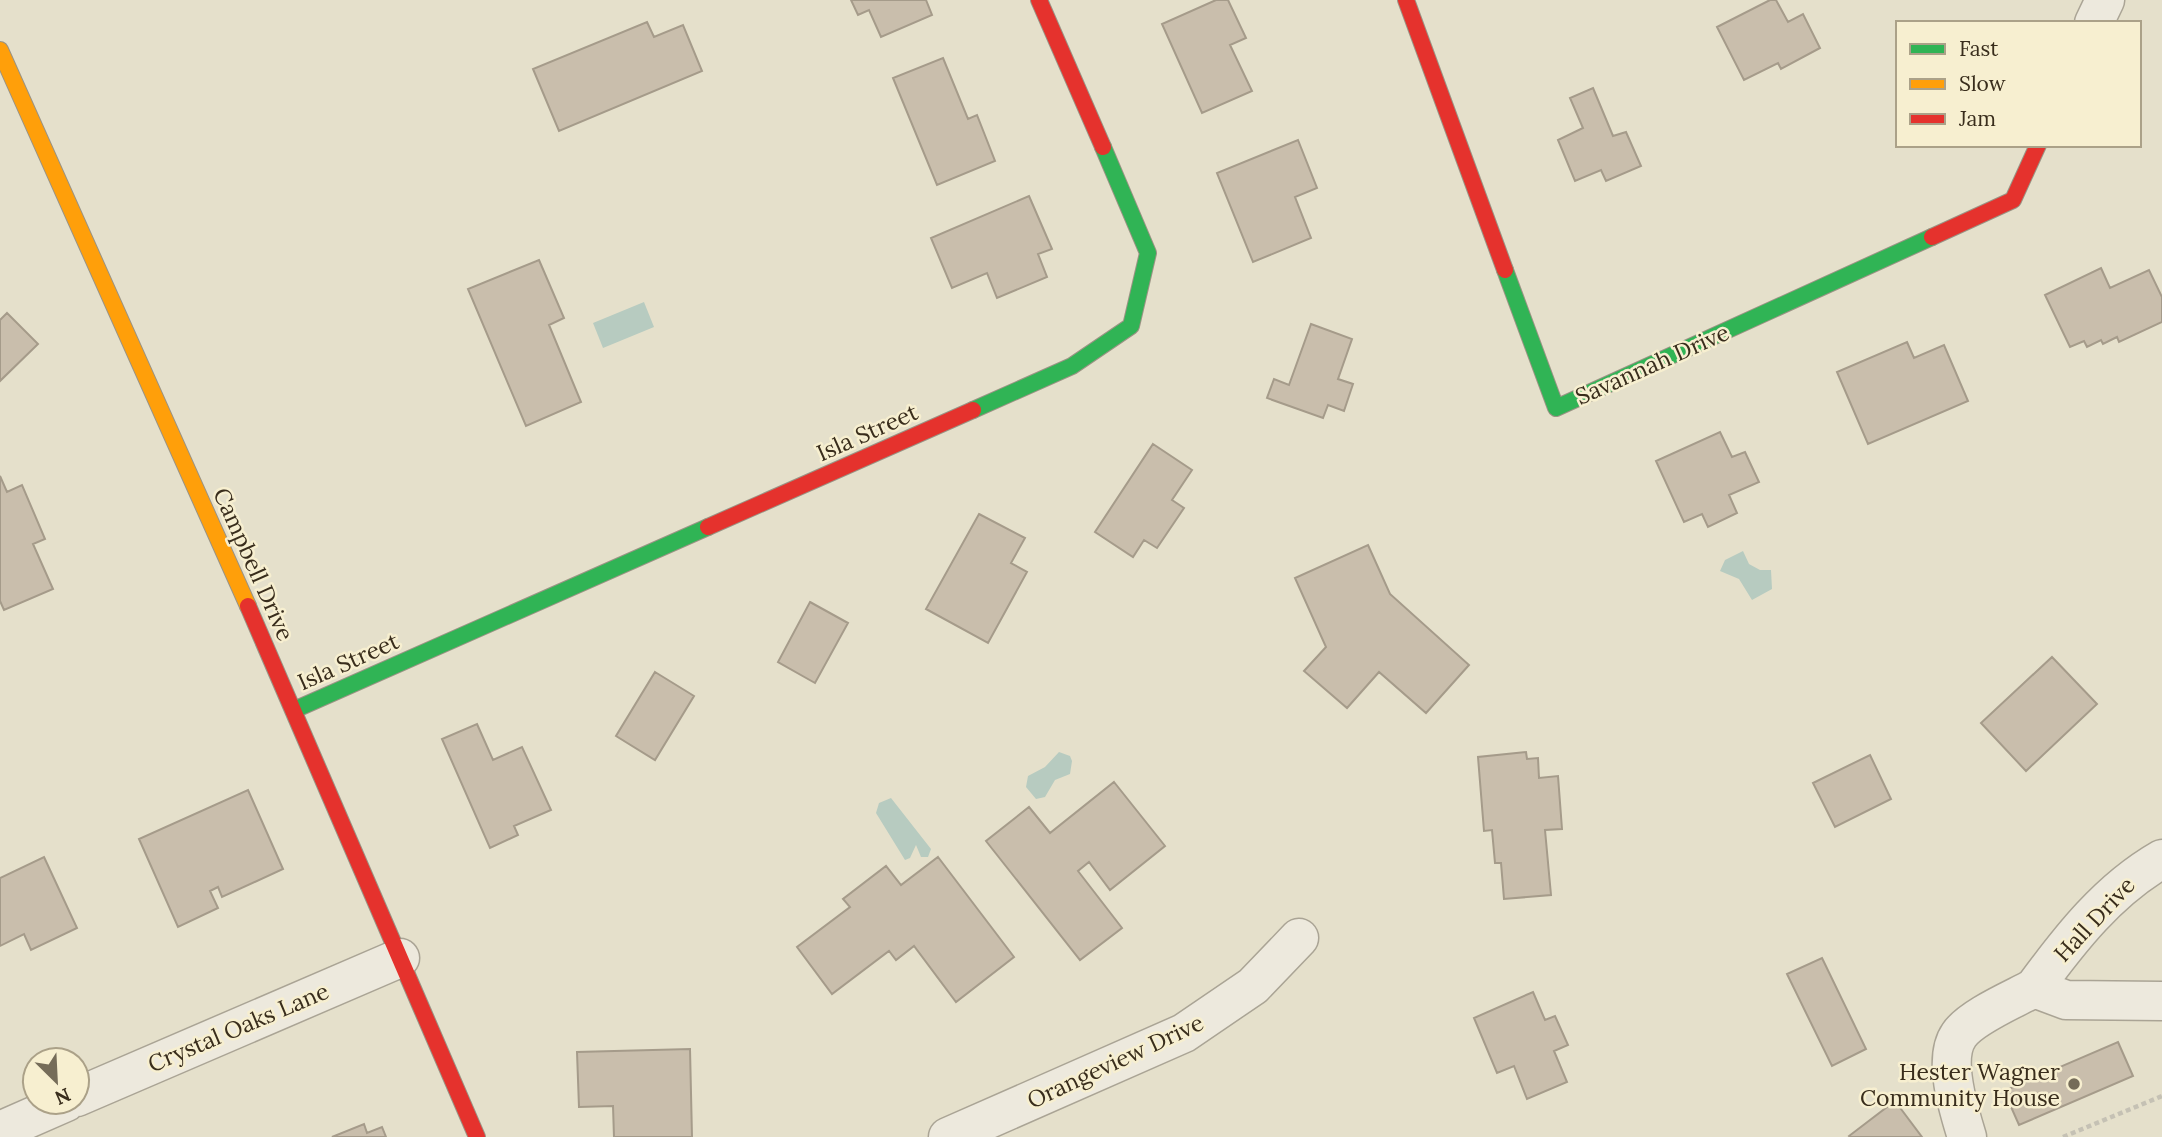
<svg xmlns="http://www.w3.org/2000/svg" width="2162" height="1137" viewBox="0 0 2162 1137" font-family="Lora,serif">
  <rect width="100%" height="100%" fill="#e5e0cb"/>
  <!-- water -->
  <path fill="#b7cbc0" d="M644,302l10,25 -51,21 -10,-25z
    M1743,551l6,13 11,6h11l1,19 -20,11 -13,-21 -19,-8 5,-11z
    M1059,752l11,4 2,5 -2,13 -15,6 -10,17 -9,2 -10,-12 2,-11 17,-9z
    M891,798l40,51 -3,8h-7l-5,-12 -6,13 -5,2 -29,-47 3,-10z"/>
  <!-- building -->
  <path fill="#c9beac" stroke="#a59b8a" stroke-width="2" d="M851,0h75l6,15 -51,22 -12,-27 -11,5z
    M1216,0h12l18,38 -16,7 22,46 -50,22 -40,-89z
    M1770,0h6l12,22 15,-8 17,34 -39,21 -3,-6 -34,17 -27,-53z
    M647,22l7,15 29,-12 19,46 -143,60 -26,-62z
    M943,58l25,61 9,-4 18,46 -58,24 -44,-107z
    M1593,88l20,48 13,-4 15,34 -35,15 -5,-11 -26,11 -17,-41 25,-12 -13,-30z
    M1298,140l19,48 -22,9 16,41 -58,24 -36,-89z
    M1029,196l23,53 -14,5 9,23 -50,21 -10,-25 -35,15 -21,-50z
    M539,260l25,58 -15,7 32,77 -55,24 -58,-137z
    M2101,268l9,20 39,-18 13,27v25l-43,20 -2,-5 -14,7 -2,-4 -14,7 -3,-6 -14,6 -25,-52z
    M7,313l31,31 -38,37v-61z
    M1311,324l41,15 -14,40 15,5 -9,27 -16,-6 -5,13 -56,-20 7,-19 15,6z
    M1907,342l7,16 30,-13 24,56 -100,43 -31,-72z
    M1720,432l12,25 13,-5 14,30 -30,13 8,18 -29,14 -6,-13 -18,8 -28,-61z
    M1153,444l39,26 -20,30 12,8 -27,40 -13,-8 -11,17 -38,-25z
    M0,476l7,16 15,-7 23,54 -12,5 20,45 -49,21 -4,-9z
    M979,514l46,24 -14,25 16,9 -39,71 -62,-34z
    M1368,545l22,49 79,71 -43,48 -47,-41 -32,36 -43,-37 22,-24 -31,-69z
    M810,602l38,21 -33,60 -37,-21z
    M2052,657l45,47 -71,67 -45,-48z
    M655,672l39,24 -39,64 -39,-24z
    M477,724l16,36 29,-13 29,63 -37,16 4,9 -28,13 -48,-109z
    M1526,752l1,7 11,-1 1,20 19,-2 4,53 -17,1 6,65 -47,4 -3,-36h-6l-3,-33 -8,1 -6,-74z
    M1870,755l21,44 -56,28 -22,-44z
    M1114,782l51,64 -55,44 -21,-28 -11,9 44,57 -42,32 -94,-119 43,-34 21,26z
    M248,790l35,79 -61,28 -4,-10 -8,4 8,17 -40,19 -39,-88z
    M44,857l33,71 -46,22 -7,-16 -24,12v-68z
    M938,857l76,100 -58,45 -42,-56 -18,14 -7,-9 -57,43 -35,-47 53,-40 -7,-8 43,-33 15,19z
    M1822,958l44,91 -34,17 -45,-92z
    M1533,992l12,28 10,-4 13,29 -14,6 13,31 -40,17 -13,-33 -17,7 -23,-55z
    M2118,1042l15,34 -114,49 -15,-34z
    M690,1049l2,88h-78l-1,-31 -34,1 -2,-55z
    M1895,1101l27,36h-72l-1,-1z
    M364,1124l3,9 15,-6 4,10h-54z"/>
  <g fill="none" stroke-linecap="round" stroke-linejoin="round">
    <!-- street casing -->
    <g stroke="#aaa495" stroke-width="41">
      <path id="street" d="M2094,23l11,-23
        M2162,859c-54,31 -92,80 -128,129l32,12 96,1
        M77,1097l323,-139
        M0,1131l66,-29
        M948,1137l236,-104 69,-47 46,-48
        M1967,1137c-8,-26 -25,-78 -8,-102 12,-18 55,-36 75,-47"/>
    </g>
    <!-- fast casing -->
    <g stroke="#9a9384" stroke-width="18">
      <path id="fast" d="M1505,270l51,138 376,-171
        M973,410l99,-44 59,-40 17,-73 -45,-106
        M294,710l414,-183"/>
    </g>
    <!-- slow casing -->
    <g stroke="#9a9384" stroke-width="18">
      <path id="slow" d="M0,50l248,556"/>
    </g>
    <!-- jam casing -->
    <g stroke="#9a9384" stroke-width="18">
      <path id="jam" d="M1039,0l64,147
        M1406,0l99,270
        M1932,237l81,-37 25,-55
        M708,527l265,-117
        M248,606l229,531"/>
    </g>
    <!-- path -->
    <path stroke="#c5c1b4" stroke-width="4.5" stroke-dasharray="5 3.5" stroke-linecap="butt" d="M2063,1137l99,-41"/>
    <!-- street -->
    <use href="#street" stroke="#ede9dd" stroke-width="38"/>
    <!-- fast -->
    <use href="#fast" stroke="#30b455" stroke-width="16"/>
    <!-- slow -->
    <use href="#slow" stroke="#ff9f0a" stroke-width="16"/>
    <!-- jam -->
    <use href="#jam" stroke="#e5322d" stroke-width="16"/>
  </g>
  <!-- markers -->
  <circle fill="#756c59" stroke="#f7efd0" stroke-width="2.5" cx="2074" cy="1084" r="7"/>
  <g text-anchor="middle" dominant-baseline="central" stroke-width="5" stroke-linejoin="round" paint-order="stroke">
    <!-- street labels -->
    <g font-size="23" fill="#392d1c" stroke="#f7efd0">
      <text transform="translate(1652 364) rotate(-24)">Savannah Drive</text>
      <text transform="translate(867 432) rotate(-24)">Isla Street</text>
      <text transform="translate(254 564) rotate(66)">Campbell Drive</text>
      <text transform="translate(348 661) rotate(-24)">Isla Street</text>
      <text transform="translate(2094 919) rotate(-47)">Hall Drive</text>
      <text transform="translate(238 1027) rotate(-23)">Crystal Oaks Lane</text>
      <text transform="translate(1115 1061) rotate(-25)">Orangeview Drive</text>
    </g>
    <!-- poi labels -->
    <g font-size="23" fill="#392d1c" stroke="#f7efd0" text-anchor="end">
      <text x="2060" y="1071">Hester Wagner<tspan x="2060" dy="26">Community House</tspan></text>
    </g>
  </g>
  <!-- legend -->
  <rect x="1896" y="21" width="245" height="126" fill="#f7efd0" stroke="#aba188" stroke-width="2"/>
  <rect x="1910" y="44" width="35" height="10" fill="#30b455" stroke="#aba188" stroke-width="2"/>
  <text x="1959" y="56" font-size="21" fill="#392d1c">Fast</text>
  <rect x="1910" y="79" width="35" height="10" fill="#ff9f0a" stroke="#aba188" stroke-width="2"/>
  <text x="1959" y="91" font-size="21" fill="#392d1c">Slow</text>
  <rect x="1910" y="114" width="35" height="10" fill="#e5322d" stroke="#aba188" stroke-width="2"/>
  <text x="1959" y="126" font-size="21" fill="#392d1c">Jam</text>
  <!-- north arrow -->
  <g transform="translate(56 1081) rotate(156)"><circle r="33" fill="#f7efd0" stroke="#aba188" stroke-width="2"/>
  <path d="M0-5L12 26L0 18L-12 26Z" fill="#756c59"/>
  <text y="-10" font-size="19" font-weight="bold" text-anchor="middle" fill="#392d1c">N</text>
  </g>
</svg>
